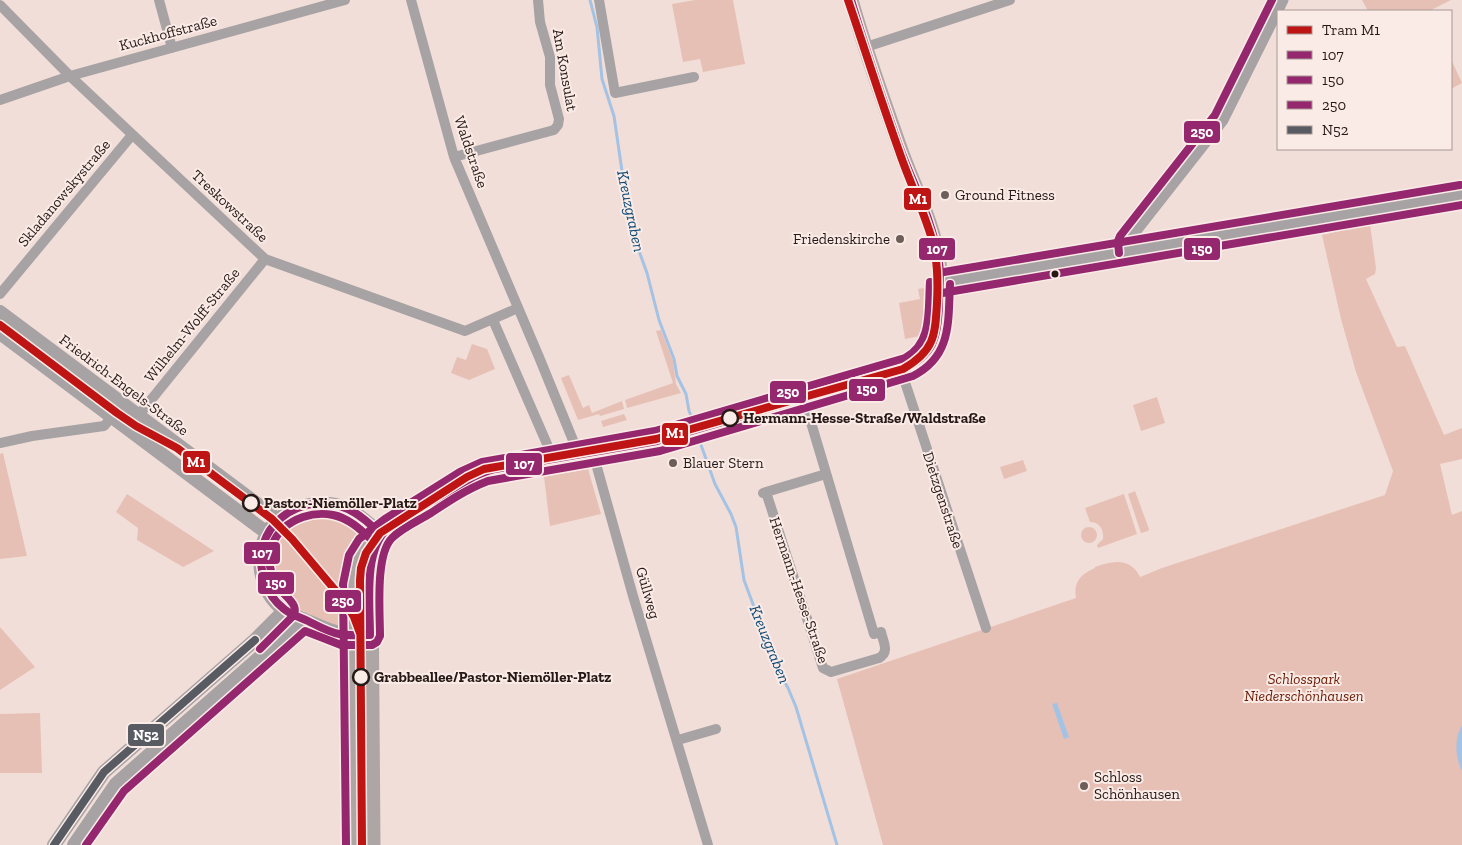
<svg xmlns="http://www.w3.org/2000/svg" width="1462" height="845" viewBox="0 0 1462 845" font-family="'Zilla Slab',serif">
  <rect width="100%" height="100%" fill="#f2ded8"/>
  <!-- green -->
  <path fill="#e6c0b5" d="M695,0h38l12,64 -42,8 -3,-13 -17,3 -11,-58z
    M1362,0h89l-22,11h-61z
    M1451,59l11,24 -11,6z
    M1370,224l6,44 -1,6 -9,5 31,68 8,-1 39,89 18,-7v31l-22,5 12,51 10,-4v334h-579l-46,-166 239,-81c-3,-16 5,-24 19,-30v-1c17,-6 35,-10 45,10l22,-9 223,-73 8,-24 -37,-99 -15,-53 -19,-84z
    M924,288l-1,28 -3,20 -15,3 -6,-36 21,-4 -2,-10z
    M0,317l101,76 -3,4 -98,-74z
    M661,330l12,31 3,23 5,9 -54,15 -2,-8 48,-17 -17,-52z
    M472,344l15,5 8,20 -26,11 -18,-7 6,-16 9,3z
    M569,375l14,33 6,-3 3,8 30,-12 2,8 -24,7 -1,-2 -21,6 -17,-42z
    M1157,397l8,26 -24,8 -8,-26z
    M624,414l3,6 -24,7 -2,-6z
    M3,453l24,103 -27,3v-105z
    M1023,460l4,11 -23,8 -4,-12z
    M588,469l13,45 -51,12 -6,-49z
    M1135,491l14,38 -1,2 -7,2 -13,-39z
    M127,494l87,57 -31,16 -46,-27 1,-12 -22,-16z
    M1124,494l13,40 -39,14 -1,-3 6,-6c1,-10 -4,-17 -13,-17l-5,-14z
    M315,508l31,4 22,18v4l-10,14 -11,79c-12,1 -26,-7 -36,-12 -10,-5 -22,-9 -30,-17 -19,-18 -19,-52 -3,-71 10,-11 24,-14 37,-19z
    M1081 535a8 8 0 1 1 16 0a8 8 0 1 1-16 0Z
    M0,627l35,40 -35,23z
    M40,713l2,60h-42v-59z"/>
  <!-- water -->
  <path fill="#a4c3e4" d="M1057,703l12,34 -5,2 -12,-35z
    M1462,725v46c-7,-14 -8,-32 0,-46z"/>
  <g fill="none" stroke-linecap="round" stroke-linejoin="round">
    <!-- stream -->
    <path stroke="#a4c3e4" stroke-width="3" d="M590,0l7,27 5,52 12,37 9,62 12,62 12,33 12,47 15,39 3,17 9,18 3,17 3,7
      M701,445l14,39 16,30 5,13 8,53 32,86 12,22 8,19 41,138"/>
    <!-- minor -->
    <path stroke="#a7a3a5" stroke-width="10" d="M159,0l13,48
      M411,0l43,157 85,200 40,98
      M599,0l16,93 79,-16
      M0,5l70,71 195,183 200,72 53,-23
      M866,47l144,-47
      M0,100l70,-24 275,-76
      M454,157l100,-27 4,-5 1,-6 -9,-34v-28l-10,-35 -2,-22
      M0,294l132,-159
      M493,320l54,124 3,16
      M901,370l85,258
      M0,443l32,-7 72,-10 8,-9 26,-1 127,-157
      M593,453l40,143 75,249
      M766,492l57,176 8,4 48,-14c11,-6 4,-16 2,-26l-7,2 -70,-235
      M763,493l63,-19
      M678,740l38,-11"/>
    <!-- tertiary -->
    <path stroke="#a7a3a5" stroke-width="11" d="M1129,252l-1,-11 95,-121 60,-120"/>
    <!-- secondary -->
    <path stroke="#a7a2a3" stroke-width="14" d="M940,283l522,-88
      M0,312l277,207
      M0,333l267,200
      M354,635c-17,0 -31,-8 -47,-14 -9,-4 -19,-8 -27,-14 -24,-21 -27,-63 -4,-86 18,-17 50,-22 72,-12 12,6 23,16 33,26
      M54,845l50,-73 151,-132 30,-30
      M74,845l42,-61 187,-165"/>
    <!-- primary -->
    <path stroke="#ada6a5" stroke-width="15" d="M356,845l-3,-260 5,-26 8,-13 24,-19 50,-31 25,-16 20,-9 172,-30 244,-71c32,-11 37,-30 38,-62 0,-15 2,-30 0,-45 -5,-39 -26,-78 -39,-115 -17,-49 -35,-98 -49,-148
      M373,845l-2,-266 3,-24 7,-20"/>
    <!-- bus-1 casing -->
    <g stroke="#faebe7" stroke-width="11">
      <path id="bus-1" d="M370,635c0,-30 -7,-85 18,-107 14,-12 30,-19 46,-28 20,-12 38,-25 61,-31l162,-28 244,-71c33,-14 37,-33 38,-66 0,-14 2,-28 0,-42 -6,-43 -28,-81 -42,-122 -16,-46 -32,-93 -46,-140
        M370,635c-10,0 -21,1 -31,-1 -11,-2 -21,-8 -31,-13 -8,-4 -17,-6 -24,-12 -9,-7 -16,-17 -19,-28 -19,-52 35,-93 83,-72 13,6 23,16 33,26"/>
    </g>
    <!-- bus-2 casing -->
    <g stroke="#faebe7" stroke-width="11">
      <path id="bus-2" d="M942,293l520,-88
        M260,649l32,-32c2,-3 4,-6 2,-11 -3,-7 -12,-13 -17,-20 -16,-29 -5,-58 26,-69 9,-3 20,-4 30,-2 16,3 29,16 41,27
        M86,845l38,-54 181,-160 36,14h31l5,-3 3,-6c0,-24 -5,-81 12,-98 11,-11 26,-17 39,-25 18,-12 36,-24 57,-32l172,-30 253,-75c39,-20 35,-54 37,-92"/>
    </g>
    <!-- bus-3 casing -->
    <g stroke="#faebe7" stroke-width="11">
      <path id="bus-3" d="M1119,253l-1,-12 2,-5 95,-121 57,-115
        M938,273l522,-88
        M346,845l-3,-261 6,-29 10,-16 26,-20 75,-47 22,-10 173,-31 250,-73c28,-15 23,-48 25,-76"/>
    </g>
    <!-- bus-4 casing -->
    <g stroke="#faebe7" stroke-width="11">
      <path id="bus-4" d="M54,845l50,-73 151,-132"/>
    </g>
    <!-- bus-1 -->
    <use href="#bus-1" stroke="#95276e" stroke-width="8"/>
    <!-- bus-2 -->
    <use href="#bus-2" stroke="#95276e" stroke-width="8"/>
    <!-- bus-3 -->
    <use href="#bus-3" stroke="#95276e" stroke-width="8"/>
    <!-- bus-4 -->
    <use href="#bus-4" stroke="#595b62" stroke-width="8"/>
    <!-- tram-1 casing -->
    <g stroke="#faebe7" stroke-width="11">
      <path id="tram-1" d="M0,325l117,88 19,13 41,22 95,71 20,20 54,64 8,14 6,16
        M362,845l-2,-265 1,-12 5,-15 14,-20 87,-56 17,-8 172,-30 247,-70c31,-18 32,-32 34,-66 1,-20 1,-40 -4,-60 -8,-30 -24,-62 -34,-92 -18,-50 -34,-101 -51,-151"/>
    </g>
    <!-- tram-1 -->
    <use href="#tram-1" stroke="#be1414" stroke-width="8"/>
  </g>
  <!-- markers -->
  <g fill="#6d5e59" stroke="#faebe7" stroke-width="2">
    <circle cx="945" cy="195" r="5"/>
    <circle cx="900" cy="239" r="5"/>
    <circle cx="673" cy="463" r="5"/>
    <circle cx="1084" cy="786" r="5"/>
  </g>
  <circle fill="#261915" stroke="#faebe7" stroke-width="2" cx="1055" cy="274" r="4.5"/>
  <g fill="#faebe7" stroke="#261915" stroke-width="2.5">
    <circle cx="730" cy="418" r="8"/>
    <circle cx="251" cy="503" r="8"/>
    <circle cx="361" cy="677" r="8"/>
  </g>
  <g text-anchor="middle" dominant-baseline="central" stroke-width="4" stroke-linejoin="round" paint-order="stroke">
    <!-- street labels -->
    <g font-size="15" fill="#261915" stroke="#faebe7">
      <text transform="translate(168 33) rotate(-15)">Kuckhoffstraße</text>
      <text transform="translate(565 70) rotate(80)">Am Konsulat</text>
      <text transform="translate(471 152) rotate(71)">Waldstraße</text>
      <text transform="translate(64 193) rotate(-50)">Skladanowskystraße</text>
      <text transform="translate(230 206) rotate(43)">Treskowstraße</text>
      <text transform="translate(192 325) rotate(-51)">Wilhelm-Wolff-Straße</text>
      <text transform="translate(124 385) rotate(37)">Friedrich-Engels-Straße</text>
      <text transform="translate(943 500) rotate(72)">Dietzgenstraße</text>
      <text transform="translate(799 590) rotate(71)">Hermann-Hesse-Straße</text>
      <text transform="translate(648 593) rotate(74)">Güllweg</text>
    </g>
    <!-- poi labels -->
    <g font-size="15" fill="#261915" stroke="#faebe7" text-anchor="start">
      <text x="955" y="195">Ground Fitness</text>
      <text x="890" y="239" text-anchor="end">Friedenskirche</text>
      <text x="683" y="463">Blauer Stern</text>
      <text x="1094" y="777">Schloss<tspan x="1094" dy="17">Schönhausen</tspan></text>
    </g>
    <!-- stop labels -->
    <g font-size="15" font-weight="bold" fill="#261915" stroke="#faebe7" text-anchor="start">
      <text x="743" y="418">Hermann-Hesse-Straße/Waldstraße</text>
      <text x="264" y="503">Pastor-Niemöller-Platz</text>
      <text x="374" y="677">Grabbeallee/Pastor-Niemöller-Platz</text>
    </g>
    <!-- park labels -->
    <g font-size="15" font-style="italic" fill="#6b1901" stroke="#faebe7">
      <text x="1304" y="679">Schlosspark<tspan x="1304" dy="17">Niederschönhausen</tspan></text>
    </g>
    <!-- water labels -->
    <g font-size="16" font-style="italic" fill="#0b4774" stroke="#faebe7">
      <text transform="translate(631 211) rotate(78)">Kreuzgraben</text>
      <text transform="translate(770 644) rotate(68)">Kreuzgraben</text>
    </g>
  </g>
  <g stroke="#faebe7" stroke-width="2">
    <rect x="1183" y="120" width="38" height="24" rx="5" fill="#95276e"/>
    <rect x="903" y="187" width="29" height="24" rx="5" fill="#be1414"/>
    <rect x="918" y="237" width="38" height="24" rx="5" fill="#95276e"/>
    <rect x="1183" y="237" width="38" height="24" rx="5" fill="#95276e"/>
    <rect x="848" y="378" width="38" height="24" rx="5" fill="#95276e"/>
    <rect x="769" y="380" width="38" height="24" rx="5" fill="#95276e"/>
    <rect x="661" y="422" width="28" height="24" rx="5" fill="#be1414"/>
    <rect x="182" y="450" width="29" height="24" rx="5" fill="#be1414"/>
    <rect x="505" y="452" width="38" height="24" rx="5" fill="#95276e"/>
    <rect x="243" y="541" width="38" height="24" rx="5" fill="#95276e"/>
    <rect x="257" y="571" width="38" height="24" rx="5" fill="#95276e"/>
    <rect x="324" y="589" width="38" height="24" rx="5" fill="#95276e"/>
    <rect x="127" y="723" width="38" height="24" rx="5" fill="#595b62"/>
  </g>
  <g font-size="14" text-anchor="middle" font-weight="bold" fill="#fff">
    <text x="1202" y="137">250</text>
    <text x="918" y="204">M1</text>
    <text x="937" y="254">107</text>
    <text x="1202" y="254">150</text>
    <text x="867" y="394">150</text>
    <text x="788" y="397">250</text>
    <text x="675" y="438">M1</text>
    <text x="196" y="467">M1</text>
    <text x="524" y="469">107</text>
    <text x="262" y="558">107</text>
    <text x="276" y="588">150</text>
    <text x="343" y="606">250</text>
    <text x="146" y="740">N52</text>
  </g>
  <!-- legend -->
  <rect x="1277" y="10" width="175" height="140" fill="#faebe7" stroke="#a59793"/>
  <rect x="1287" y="26" width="25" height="8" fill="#be1414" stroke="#a59793"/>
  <text x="1322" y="35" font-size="15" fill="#261915">Tram M1</text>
  <rect x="1287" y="51" width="25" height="8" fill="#95276e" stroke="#a59793"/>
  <text x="1322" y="60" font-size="15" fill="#261915">107</text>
  <rect x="1287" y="76" width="25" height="8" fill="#95276e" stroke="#a59793"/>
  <text x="1322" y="85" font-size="15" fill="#261915">150</text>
  <rect x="1287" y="101" width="25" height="8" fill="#95276e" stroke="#a59793"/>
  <text x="1322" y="110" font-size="15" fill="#261915">250</text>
  <rect x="1287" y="126" width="25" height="8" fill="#595b62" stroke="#a59793"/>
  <text x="1322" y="135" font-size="15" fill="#261915">N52</text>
</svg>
